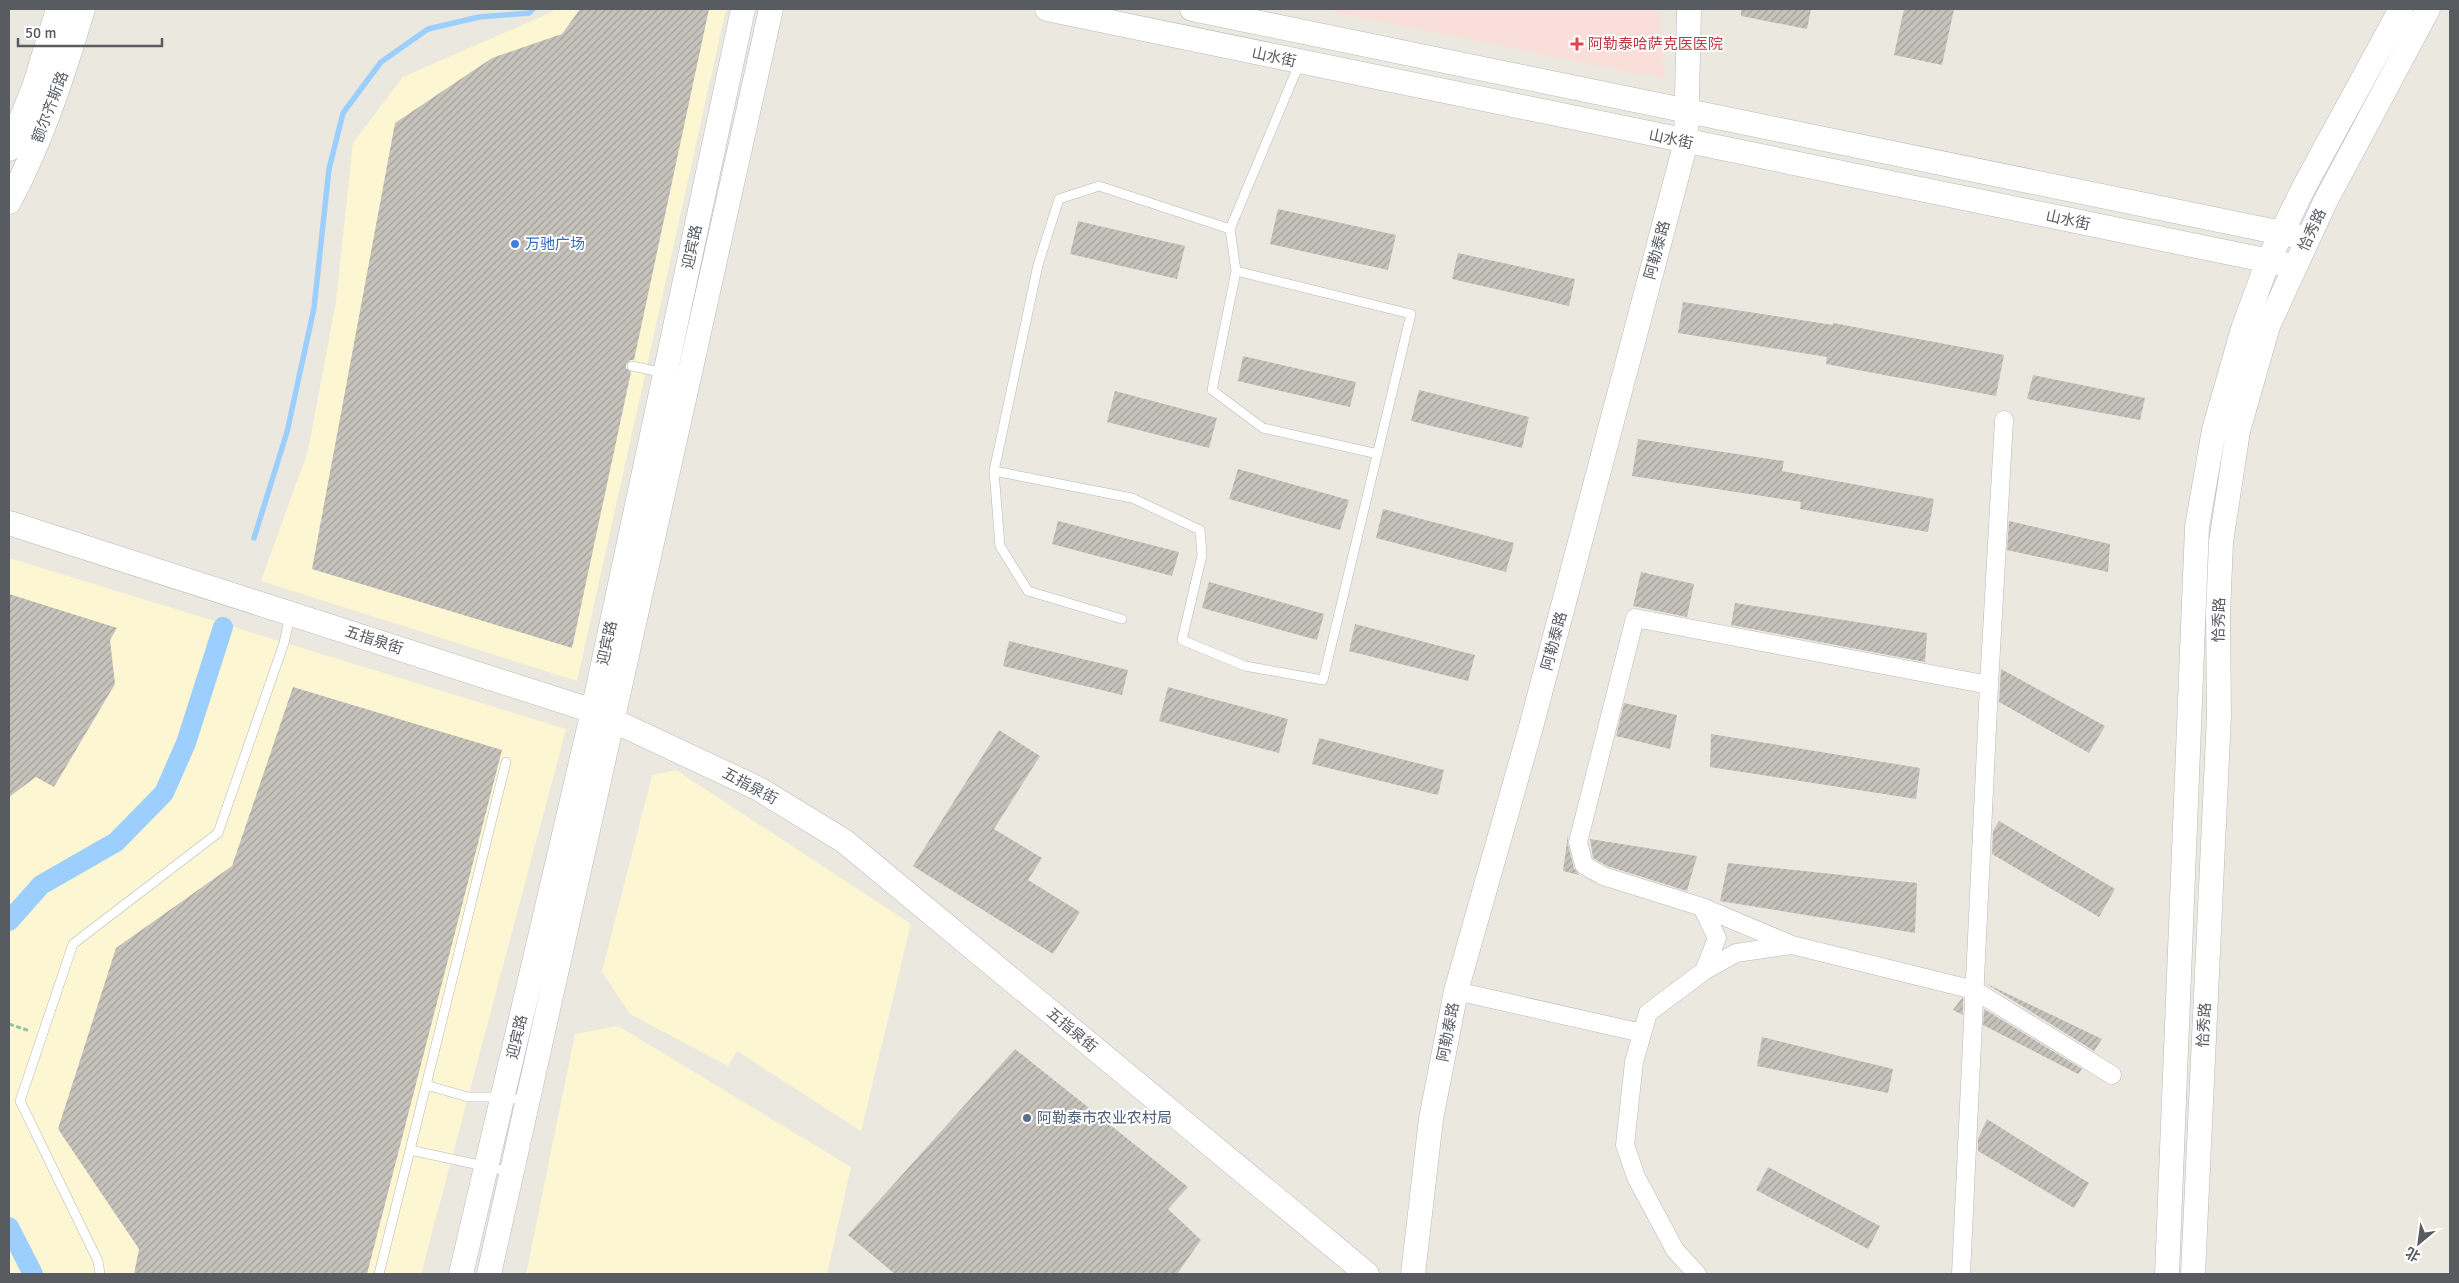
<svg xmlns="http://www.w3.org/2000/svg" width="2459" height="1283" viewBox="0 0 2459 1283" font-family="Signika,'Noto Sans SC',sans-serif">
  <defs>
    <pattern id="building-hatch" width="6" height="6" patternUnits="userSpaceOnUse" patternTransform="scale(1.25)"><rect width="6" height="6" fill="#c6c3bc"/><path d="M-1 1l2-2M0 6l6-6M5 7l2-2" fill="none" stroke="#a4a19c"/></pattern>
  </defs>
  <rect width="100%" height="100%" fill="#ebe9df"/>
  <!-- commercial -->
  <path fill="#fdf6d2" d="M554,9h172l-149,672 -316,-100 47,-130 28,-149 17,-159 50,-66 149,-65z
    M9,558l557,171 -145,545h-412z
    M676,770l235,154 -50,207 -124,-80 -9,15 -98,-52 -28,-42 50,-197z
    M618,1026l233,141 -24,107h-301l49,-240z"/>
  <!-- medical -->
  <path fill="#faded9" d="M1317,9h342l6,70z"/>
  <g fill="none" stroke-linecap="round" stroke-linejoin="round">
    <!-- stream -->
    <path stroke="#9ccefe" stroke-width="5.5" d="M254,538l33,-106 27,-124 15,-139 14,-56 38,-51 47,-33 51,-12 50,-4 4,-4"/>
    <!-- canal -->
    <path stroke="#9ccefe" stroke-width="20" d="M9,921l32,-36 75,-43 48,-49 22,-50 37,-116
      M9,1227l24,47"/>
  </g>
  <!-- building -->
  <path fill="url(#building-hatch)" d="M580,9h129l-75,351h-4l-4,4v4l5,4 -59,276 -260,-79 83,-446 97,-65 70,-24z
    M1741,9h70l-4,20 -66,-13z
    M1904,9h50l-12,56 -48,-10z
    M1278,209l118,26 -8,35 -118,-26z
    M1078,221l107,25 -8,33 -107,-25z
    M1458,253l117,26 -6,27 -117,-27z
    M1683,302l150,23v-2l171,32 -8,41 -170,-32 1,-7 -149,-24z
    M1243,356l113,26 -6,25 -112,-26z
    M2033,375l112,23 -5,22 -113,-21z
    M1419,390l110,27 -7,31 -111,-27z
    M1115,391l102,27 -8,30 -102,-26z
    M1638,439l146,22 -2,10 152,28 -6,33 -128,-23 1,-7 -169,-26z
    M1238,469l111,31 -9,30 -111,-31z
    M1383,509l131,34 -8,29 -130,-34z
    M1058,521l121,31 -7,24 -120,-32z
    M2009,521l101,23 -2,28 -101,-22z
    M1641,572l53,12 -7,33 -54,-11z
    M1209,582l115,32 -7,26 -115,-32z
    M9,594l108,34 -7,12 5,44 -61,103 -18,-10 -27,20z
    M1735,603l192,30 -2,29 -194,-37z
    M1355,624l120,31 -7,26 -119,-30z
    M1009,641l119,29 -6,25 -119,-29z
    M2001,669l104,57 -16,27 -90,-51z
    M293,687l209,63 -135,524h-233l5,-25 -81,-120 58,-181 116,-82z
    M1168,687l120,32 -9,34 -120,-32z
    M1624,703l53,12 -7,34 -54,-13z
    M999,730l41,26 -46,73 48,29 -14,22 52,32 -27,42 -140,-88z
    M1711,734l209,34 -4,31 -206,-32z
    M1319,738l125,32 -6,25 -126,-31z
    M1999,821l116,68 -16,28 -107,-63 1,-23z
    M1568,835v10l6,23 5,7 -16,-4z
    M1590,839l107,17 -10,35 -80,-25 -14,-8z
    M1728,863l189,20 -2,50 -195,-32z
    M1985,983l117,56 -8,12z
    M1962,998h1v17l-10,-5z
    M1984,1009l98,60 -4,5 -95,-49z
    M1762,1037l131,32 -5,24 -131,-27z
    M1015,1049l173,138 -20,22 33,31 -24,34h-282l-47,-39z
    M1987,1119l102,64 -15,25 -96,-57v-12z
    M1768,1167l112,59 -12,23 -112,-59z"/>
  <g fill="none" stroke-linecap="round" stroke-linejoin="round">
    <!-- lane casing -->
    <g stroke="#b5b7bc" stroke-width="10">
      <path id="lane" d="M1236,271l-24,119 51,38 115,26
        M632,366l33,7
        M994,471l138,27 68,32 2,25 -20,85 63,26 78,14 88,-366 -175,-43 -6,-42 70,-167
        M1122,619l-94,-28 -28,-45 -6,-75 44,-206 21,-66 40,-13 131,43
        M426,1085l42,12h35l25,4
        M410,1150l96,-388
        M100,1274l-2,-13 -78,-160 53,-157 145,-111 66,-190 6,-28
        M379,1274l31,-124 102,22"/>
    </g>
    <!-- street casing -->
    <g stroke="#b5b7bc" stroke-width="19">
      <path id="street" d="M1702,907l15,31 -13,33
        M1792,945l-90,-38 -99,-31 -19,-11 -6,-23 57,-224 354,67
        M1456,991l186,42
        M1697,1274l-22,-24 -39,-73 -11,-32 9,-83 14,-49 56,-42 32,-18 56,-8 182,45 138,85
        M1961,1274l28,-589 15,-265"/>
    </g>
    <!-- secondary casing -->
    <g stroke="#b5b8be" stroke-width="25">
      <path id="secondary" d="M1047,9l1237,255
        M1192,9l1104,227
        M9,149l25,-62 24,-78
        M9,202c33,-61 54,-127 74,-193
        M9,523l584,188 166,78 85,52 523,433
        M461,1274l132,-563 150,-702
        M489,1274l282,-1265
        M1413,1274l18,-155 25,-128 75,-264 155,-585 3,-133
        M2167,1274l30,-747 17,-97 29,-101 25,-68 36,-74 97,-178
        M2193,1274l26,-559 -1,-101 3,-72 17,-111 30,-105 57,-124 103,-193"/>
    </g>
    <!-- path -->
    <path stroke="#93c1a2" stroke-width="3" stroke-dasharray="5 2.5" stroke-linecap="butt" d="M9,1024l21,7"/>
    <!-- lane -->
    <use href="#lane" stroke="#fff" stroke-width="9"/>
    <!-- street -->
    <use href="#street" stroke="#fff" stroke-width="18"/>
    <!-- secondary -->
    <use href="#secondary" stroke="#fff" stroke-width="24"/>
  </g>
  <!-- markers -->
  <path fill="#e0444e" stroke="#fff" stroke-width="2" d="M1574.5 36.5h5v5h5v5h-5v5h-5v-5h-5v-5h5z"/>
  <circle fill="#3f7fe0" stroke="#fff" stroke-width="2" cx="515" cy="244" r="5"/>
  <circle fill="#5c6f8a" stroke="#fff" stroke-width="2" cx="1027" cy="1118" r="5"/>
  <g text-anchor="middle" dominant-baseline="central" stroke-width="4" stroke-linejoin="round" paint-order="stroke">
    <!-- health labels -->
    <g font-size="15" fill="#be3a42" stroke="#fff" text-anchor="start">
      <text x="1588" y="44">阿勒泰哈萨克医医院</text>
    </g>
    <!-- street labels -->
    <g font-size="15" fill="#585b60" stroke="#fff">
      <text transform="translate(1274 57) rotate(12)">山水街</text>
      <text transform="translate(50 107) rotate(-69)">额尔齐斯路</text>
      <text transform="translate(1671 139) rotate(12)">山水街</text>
      <text transform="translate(2068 220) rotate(12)">山水街</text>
      <text transform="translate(2312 230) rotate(-65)">恰秀路</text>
      <text transform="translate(692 247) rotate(-78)">迎宾路</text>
      <text transform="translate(1657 250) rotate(-75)">阿勒泰路</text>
      <text transform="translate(2219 620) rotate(-89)">恰秀路</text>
      <text transform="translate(374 640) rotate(18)">五指泉街</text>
      <text transform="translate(1554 641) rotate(-75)">阿勒泰路</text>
      <text transform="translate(607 643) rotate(-78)">迎宾路</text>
      <text transform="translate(750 786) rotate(28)">五指泉街</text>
      <text transform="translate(2204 1025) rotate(-87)">恰秀路</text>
      <text transform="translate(1072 1030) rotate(40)">五指泉街</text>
      <text transform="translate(1448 1032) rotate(-79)">阿勒泰路</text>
      <text transform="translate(517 1037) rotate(-77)">迎宾路</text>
    </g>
    <!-- shop labels -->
    <g font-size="15" fill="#366cbe" stroke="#fff" text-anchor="start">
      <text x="525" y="244">万驰广场</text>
    </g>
    <!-- service labels -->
    <g font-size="15" fill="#4e5e75" stroke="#fff" text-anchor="start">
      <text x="1037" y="1118">阿勒泰市农业农村局</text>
    </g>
  </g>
  <!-- border -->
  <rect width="2459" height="1283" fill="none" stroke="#585b60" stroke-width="20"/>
  <!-- north arrow -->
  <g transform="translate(2419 1243) rotate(209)" stroke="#ffffff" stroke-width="4" paint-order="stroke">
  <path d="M0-4L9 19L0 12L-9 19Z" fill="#585b60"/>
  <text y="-8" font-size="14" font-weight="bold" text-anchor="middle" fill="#585b60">北</text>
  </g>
  <!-- scale -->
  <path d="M18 38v8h144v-8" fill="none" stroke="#585b60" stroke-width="2.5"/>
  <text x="25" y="38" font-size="15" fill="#585b60" stroke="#ffffff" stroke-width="4" paint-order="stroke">50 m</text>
</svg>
